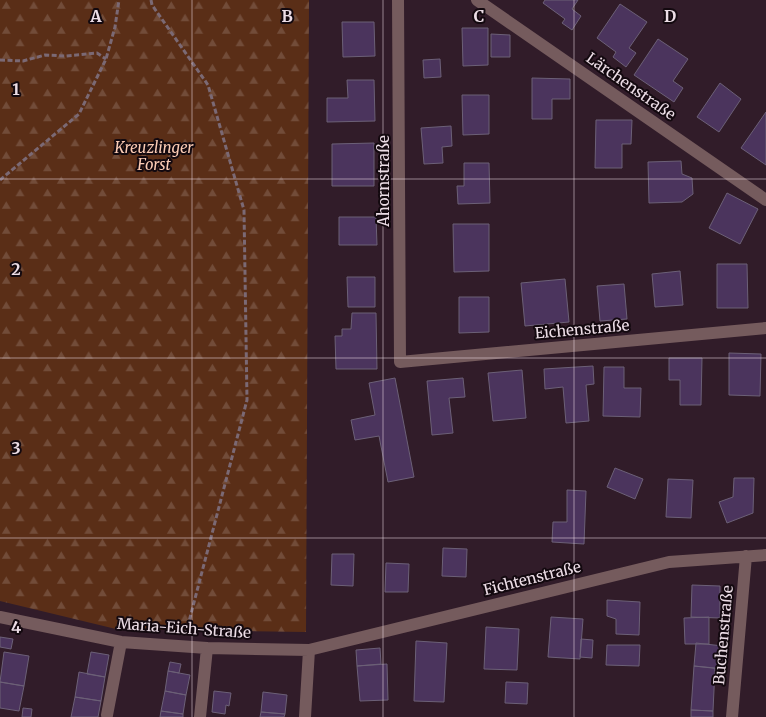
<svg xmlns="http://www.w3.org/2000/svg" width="766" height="717" viewBox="0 0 766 717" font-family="Merriweather,serif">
  <defs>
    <pattern id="forest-firs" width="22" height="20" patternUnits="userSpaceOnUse" patternTransform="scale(1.25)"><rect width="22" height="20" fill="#5a2e17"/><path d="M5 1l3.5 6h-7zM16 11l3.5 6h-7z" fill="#724c39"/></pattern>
  </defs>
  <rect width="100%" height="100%" fill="#311c29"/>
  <!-- forest -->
  <path fill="url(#forest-firs)" d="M0,0h309l-3,632 -190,-3 -116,-28z"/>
  <!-- building -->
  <path fill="#4b345d" stroke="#6c6077" d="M545,0h33l-6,9 9,7 -9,14 -10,-7 3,-4 -22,-16z
    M620,4l27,18 -18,26 7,5 -10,14 -13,-10 3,-5 -19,-14z
    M342,22h32l1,34 -32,1z
    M462,28h26v37l-25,1z
    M491,34l19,1v22h-19z
    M658,39l30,20 -15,22 10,7 -9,14 -40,-27z
    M440,59l1,18 -17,1 -1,-18z
    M532,78l38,1v20h-18v20h-20z
    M347,80h27l1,41 -48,1v-24h21z
    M720,83l21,16 -22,33 -22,-15z
    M462,95h27v39l-26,1z
    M766,112v53l-25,-17z
    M596,120h36l-1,24h-9v24h-27z
    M451,126l1,20 -10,1 1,16 -19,1 -3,-36z
    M374,143v43h-42v-42z
    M681,161l1,13 10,4 1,16 -11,8 -33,1 -1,-41z
    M464,163h25l1,40 -32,1 -1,-18h7z
    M727,193l31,16 -18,35 -31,-16z
    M339,217h37l1,28h-38z
    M453,224h36v47l-35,1z
    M717,264h30l1,44h-31z
    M680,271l3,34 -28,2 -3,-33z
    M347,277h28v30h-27z
    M565,279l4,43 -44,4 -4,-43z
    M624,284l3,35 -27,2 -3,-35z
    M459,297h30v35l-30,1z
    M352,313h24l1,56h-41l-1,-33h7v-7h9z
    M729,353l32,1 -1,42 -31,-1z
    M669,358h33l-1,47h-21v-25h-11z
    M593,366l1,18 -8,1 3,36 -23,2 -3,-36 -18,2 -1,-20z
    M604,367h20v21h17l-1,29 -37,-1z
    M522,370l4,48 -33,3 -5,-48z
    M395,378l19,99 -26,5 -9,-46 -24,4 -4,-20 24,-5 -6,-32z
    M463,378l2,19 -16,1 4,35 -21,2 -5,-54z
    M615,468l28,11 -8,20 -28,-12z
    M734,478h20l-1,35 -26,10 -8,-21 14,-5z
    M668,479l25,1 -2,38 -25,-1z
    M567,490l19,1 -2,53 -32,-2 1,-20h14z
    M443,548l24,1 -1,28 -24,-1z
    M332,554h22l-1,32 -22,-1z
    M386,563l23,1 -1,28h-23z
    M692,585l28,1v32l-29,-1z
    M607,600l33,2 -1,33 -23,-1v-15l-9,-3z
    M551,617l32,2 -3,40 -32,-2z
    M709,617v27h-24l-1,-26z
    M486,627l33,2 -2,41 -33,-1z
    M0,637l13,2 -2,10 -11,-2z
    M581,639l12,1 -1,18 -12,-1z
    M416,641l31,2 -3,59 -30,-1z
    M696,643l27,3 -2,23 -27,-3z
    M607,645h33l-1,21 -33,-1z
    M380,648l1,16 -24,2 -1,-16z
    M4,652l25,4 -5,30 -24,-4z
    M91,652l18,3 -4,22 -18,-3z
    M170,662l11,2 -2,9 -11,-2z
    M387,664l1,36 -28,1 -3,-35z
    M694,666l21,2 -2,43 -22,-1z
    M168,671l22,4 -4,20 -21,-4z
    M79,672l26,5 -4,24 -26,-4z
    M0,682l24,4 -5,25 -19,-3z
    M506,682l22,1 -1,21 -22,-1z
    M165,691l21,4 -3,19 -22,-3z
    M214,691l17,2 -2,13 -3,-1 -1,9 -13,-2z
    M263,692l24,3 -2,19 -24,-2z
    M75,697l26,4 -3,16h-27z
    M23,708l9,1 -1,8h-9z
    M691,710l22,1v6h-22z
    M161,711l22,3v3h-23z
    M261,712l24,2 -1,3h-24z"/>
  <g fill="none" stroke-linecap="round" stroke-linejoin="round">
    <!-- path -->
    <path stroke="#7b6974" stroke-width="3" stroke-dasharray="5 2.5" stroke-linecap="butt" d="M151,0l1,5 56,80 36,125 3,190 -61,233
      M0,60l23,1 22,-6 21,1 31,-3 9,6
      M0,180l79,-66 27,-55 9,-32 4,-27"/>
    <!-- minor -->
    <path stroke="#755b5d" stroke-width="12" d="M398,0l2,362 366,-34
      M477,0l289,200
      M0,617l121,25 86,6 102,2 360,-88 97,-7
      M107,715l14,-73
      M200,717l7,-69
      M305,717l4,-67
      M732,717l14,-161"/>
  </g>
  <!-- grid -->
  <path fill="none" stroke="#ecdde6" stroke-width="1" stroke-opacity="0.55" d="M192,0v717M383,0v717M574,0v717M0,179h766M0,358h766M0,538h766"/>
  <g text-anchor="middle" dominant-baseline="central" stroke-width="4" stroke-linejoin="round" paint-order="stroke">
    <!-- street labels -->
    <g font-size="15" fill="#ecdde6" stroke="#13090f">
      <text transform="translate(631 86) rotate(35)">Lärchenstraße</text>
      <text transform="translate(383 181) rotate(-90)">Ahornstraße</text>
      <text transform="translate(582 329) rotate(-5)">Eichenstraße</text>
      <text transform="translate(532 578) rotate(-14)">Fichtenstraße</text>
      <text transform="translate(184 628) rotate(4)">Maria-Eich-Straße</text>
      <text transform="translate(723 635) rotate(-85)">Buchenstraße</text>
    </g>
    <!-- park labels -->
    <g font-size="15" font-style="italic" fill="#fbcbb4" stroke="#13090f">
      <text x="154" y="147">Kreuzlinger<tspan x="154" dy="17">Forst</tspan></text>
    </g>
  </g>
  <g font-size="16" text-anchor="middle" font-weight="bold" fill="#ecdde6" stroke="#13090f" stroke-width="4" stroke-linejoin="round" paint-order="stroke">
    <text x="96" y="22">A</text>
    <text x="287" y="22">B</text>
    <text x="479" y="22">C</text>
    <text x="670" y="22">D</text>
    <text x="16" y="95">1</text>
    <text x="16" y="275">2</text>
    <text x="16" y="454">3</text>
    <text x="16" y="633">4</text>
  </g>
</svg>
